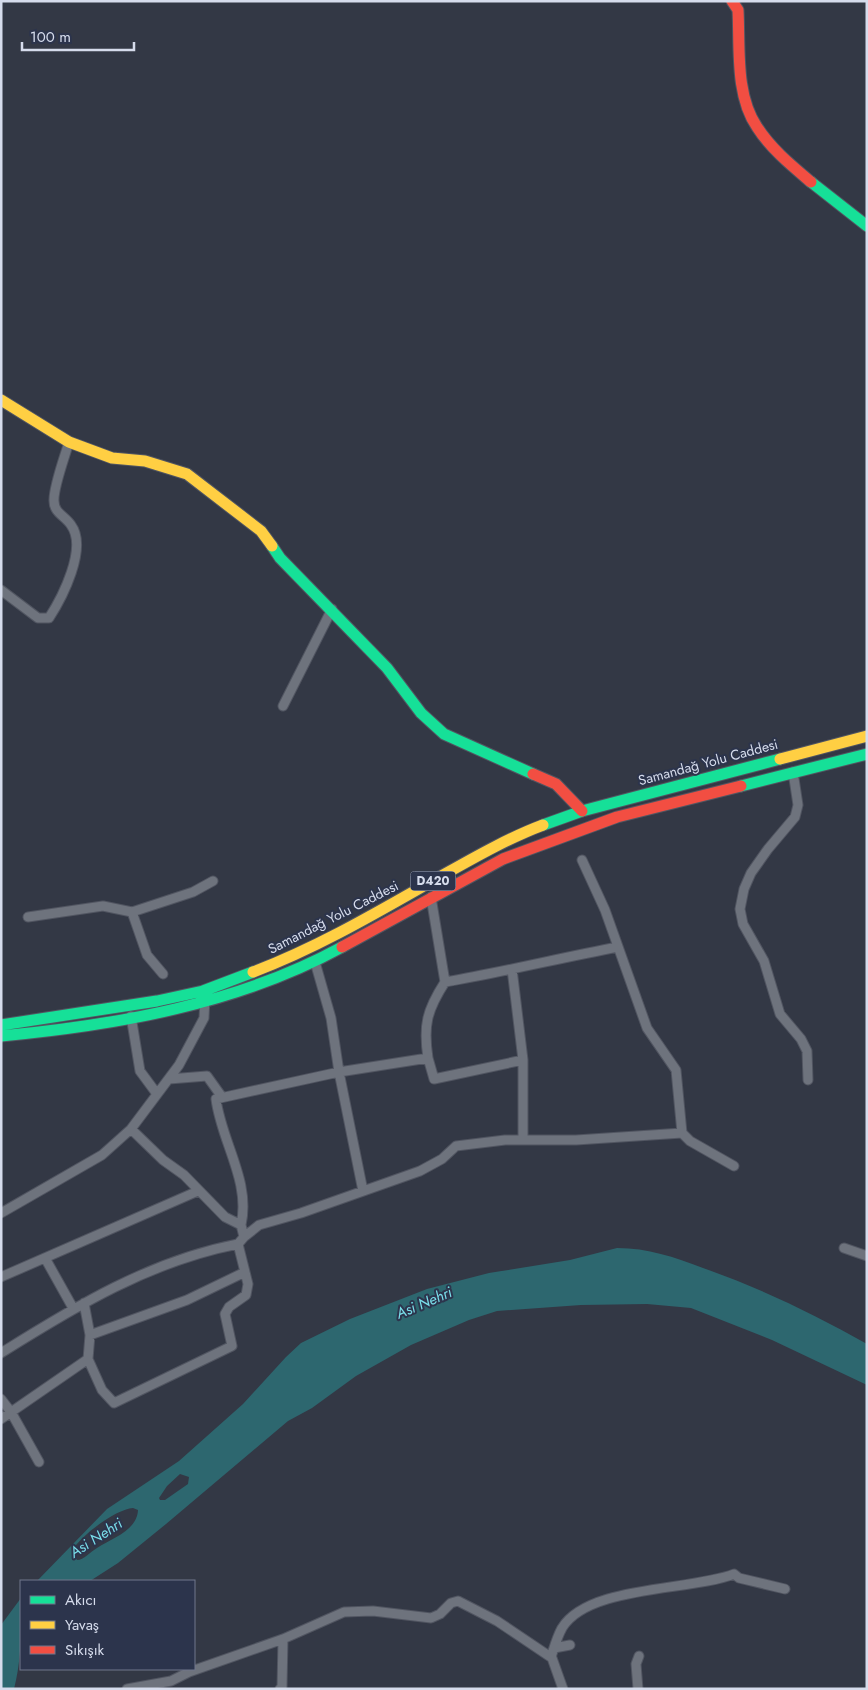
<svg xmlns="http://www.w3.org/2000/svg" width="868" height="1690" viewBox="0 0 868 1690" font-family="Jost,sans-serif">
  <rect width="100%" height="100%" fill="#333845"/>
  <!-- water -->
  <path fill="#2d676f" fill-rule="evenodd" d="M617,1248c31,0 57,9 86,20 57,20 111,46 164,76v41l-95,-45 -81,-32 -44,-4 -66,1 -84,6 -28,9 -58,25 -55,31 -44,32 -24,13 -122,103 -48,39 -28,18h-53l70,-72 72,-48 64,-57 43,-47 15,-14 49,-24 77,-30 62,-16 81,-13zM180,1474l9,3 -1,7 -23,16h-5l-1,-2 8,-12zM133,1508l5,2c-1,21 -26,28 -41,38 -7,4 -13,12 -20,12l-5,-9c8,-15 44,-42 61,-43z
    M21,1598c0,31 1,60 -7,91h-13v-64z"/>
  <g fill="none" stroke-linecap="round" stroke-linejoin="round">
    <!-- street casing -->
    <g stroke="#515561" stroke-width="11">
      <path id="street" d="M1,590l37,28h11c13,-20 39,-70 22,-93 -6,-9 -17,-12 -17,-24 -1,-13 11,-45 15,-59
        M283,706l49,-97
        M793,772l5,33 -3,12 -27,32 -17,24 -7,16 -4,20 3,15 21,37 16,53 21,25 6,12 1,29
        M582,860l23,50 42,118 29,42 6,63 8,8 44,25
        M431,897l14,85
        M132,912l15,43 16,19
        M28,917l75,-11 29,6 61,-20 20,-11
        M315,962l16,56 8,54 24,119
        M512,969l11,91v80
        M131,1016l9,55 17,23
        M428,1058l6,21 89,-19
        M169,1079l38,-3 15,21
        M1,1213l101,-58 29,-26 48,-64 25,-47 1,-20
        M241,1225c10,-44 -20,-84 -25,-126l123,-27 89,-14c-5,-33 -1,-48 17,-76 58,-10 115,-24 173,-35
        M244,1237l15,-12 42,-12 119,-42 22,-12 14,-13 49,-6h71l106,-7
        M844,1248l23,8
        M45,1258l28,50
        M1,1277l197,-86
        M84,1303l6,32 -2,24 14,31 12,13 118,-57 -7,-32 4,-7 17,-12 2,-11 -10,-40 6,-7 -3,-12 -16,-8 -41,-42 -21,-15 -32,-31
        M90,1335l97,-35 58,-28
        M1,1353c75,-47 149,-92 237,-109
        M1,1399l10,13 28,50
        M1,1419l87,-60
        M554,1648l16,-3
        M551,1657c3,-9 6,-20 11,-29 26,-43 129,-37 172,-54l5,4 46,11
        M127,1689l44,-8 18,-9 94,-33 61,-27 29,-1 58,7 9,-4 11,-11 7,-2 39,20 55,37 11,31
        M280,1689l2,-2 1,-48
        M638,1689l-2,-25 3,-8"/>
    </g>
    <!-- fast casing -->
    <g stroke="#515561" stroke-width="13">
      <path id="fast" d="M811,182l56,44
        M272,546l8,12 107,110 34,45 23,21 89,40
        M741,786l126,-32
        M543,825l39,-14 198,-52
        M1,1025l156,-24 46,-10 50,-19
        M1,1036c116,-11 237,-32 341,-89"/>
    </g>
    <!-- slow casing -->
    <g stroke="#515561" stroke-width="13">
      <path id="slow" d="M1,400l68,42 43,16 33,3 42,13 74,57 11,15
        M780,759l87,-23
        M253,972c61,-23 118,-56 174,-88 38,-21 76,-44 116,-59"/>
    </g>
    <!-- jam casing -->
    <g stroke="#515561" stroke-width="13">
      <path id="jam" d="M732,1l6,9c2,37 -3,85 19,117 14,22 35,39 54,55
        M533,774l23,10 26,27
        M342,947l161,-88 114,-42 124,-31"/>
    </g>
    <!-- street -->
    <use href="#street" stroke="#6e737d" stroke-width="9"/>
    <!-- fast -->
    <use href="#fast" stroke="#16e098" stroke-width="11"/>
    <!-- slow -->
    <use href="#slow" stroke="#ffcf43" stroke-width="11"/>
    <!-- jam -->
    <use href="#jam" stroke="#f24e42" stroke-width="11"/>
  </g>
  <g text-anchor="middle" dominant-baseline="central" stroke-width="4" stroke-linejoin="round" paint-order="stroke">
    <!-- shield labels -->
    <rect fill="#2c344c" stroke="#a3aabc" stroke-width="1" x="410.5" y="871.5" width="45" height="19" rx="4"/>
    <g font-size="12" font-weight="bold" fill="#d6dcec">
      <text x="433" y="881">D420</text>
    </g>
    <!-- street labels -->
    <g font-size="14" fill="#d6dcec" stroke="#2c344c">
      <text transform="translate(708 762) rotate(-15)">Samandağ Yolu Caddesi</text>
      <text transform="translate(333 917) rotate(-27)">Samandağ Yolu Caddesi</text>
    </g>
    <!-- water labels -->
    <g font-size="15" font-style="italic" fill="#7adeea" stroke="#2c344c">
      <text transform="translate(424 1303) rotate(-23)">Asi Nehri</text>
      <text transform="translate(96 1538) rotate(-33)">Asi Nehri</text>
    </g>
  </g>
  <!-- border -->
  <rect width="868" height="1690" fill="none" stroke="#d6dcec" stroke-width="5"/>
  <!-- legend -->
  <rect x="20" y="1580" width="175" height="90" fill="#2c344c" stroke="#70778c"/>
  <rect x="30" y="1596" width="25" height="8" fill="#16e098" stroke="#70778c"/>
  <text x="65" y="1605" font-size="15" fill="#d6dcec">Akıcı</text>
  <rect x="30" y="1621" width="25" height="8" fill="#ffcf43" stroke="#70778c"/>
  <text x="65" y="1630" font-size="15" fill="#d6dcec">Yavaş</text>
  <rect x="30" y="1646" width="25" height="8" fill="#f24e42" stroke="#70778c"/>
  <text x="65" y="1655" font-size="15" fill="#d6dcec">Sıkışık</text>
  <!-- scale -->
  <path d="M22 42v8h112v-8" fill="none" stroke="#d6dcec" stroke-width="2.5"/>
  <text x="30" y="42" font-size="15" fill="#d6dcec" stroke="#2c344c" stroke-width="4" paint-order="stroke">100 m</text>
</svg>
